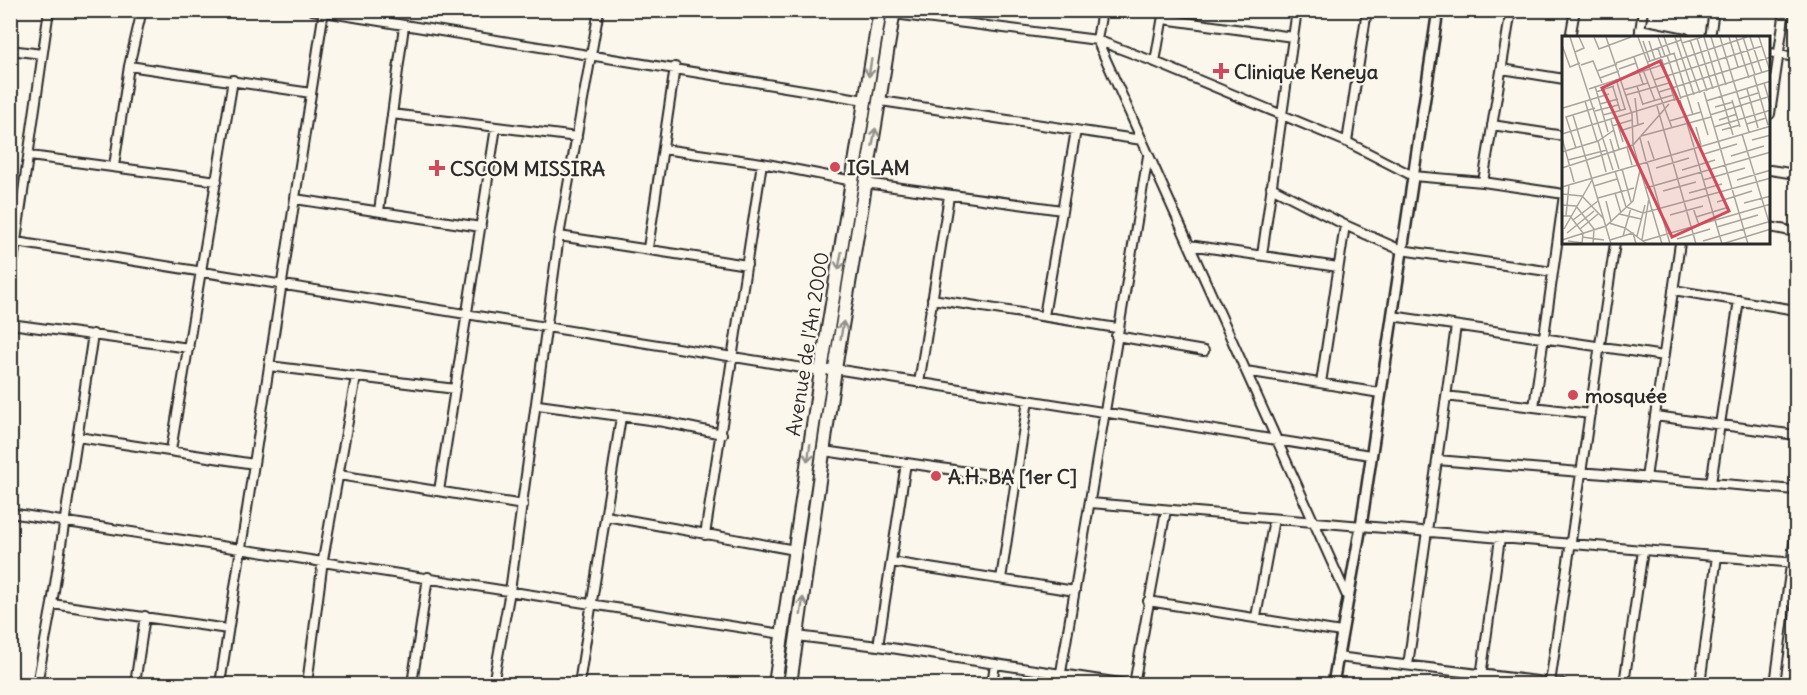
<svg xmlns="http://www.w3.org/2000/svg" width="1807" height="695" viewBox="0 0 1807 695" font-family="Delius,sans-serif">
  <rect width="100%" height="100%" fill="#fbf7ec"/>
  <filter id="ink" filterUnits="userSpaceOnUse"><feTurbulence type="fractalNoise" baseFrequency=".0167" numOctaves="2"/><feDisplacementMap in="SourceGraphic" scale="12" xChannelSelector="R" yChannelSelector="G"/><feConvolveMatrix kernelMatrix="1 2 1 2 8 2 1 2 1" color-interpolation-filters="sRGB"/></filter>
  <g filter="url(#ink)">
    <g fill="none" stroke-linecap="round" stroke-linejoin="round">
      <!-- minor casing -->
      <g stroke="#2b2b2b" stroke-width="12">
        <path id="minor" d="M312,10l553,90
          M884,10l10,4 203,26 58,22 192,80 66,34 70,6 81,12
          M1102,10l-5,30 250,556
          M1163,19l130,18
          M1640,29l45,9
          M1570,38l5,-28
          M1639,38l4,-28
          M1710,38l4,-28
          M10,50l32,4
          M1770,53l26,4
          M1155,62l9,-52
          M129,66l182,27
          M1502,69l62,10
          M881,101l261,39
          M392,114l185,23
          M1770,114l15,-104
          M1492,125l72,11
          M1347,142l20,-132
          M663,149l99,14 91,18
          M30,156l187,25
          M114,166l15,-100 13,-56
          M1770,170l26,4
          M1483,182l28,-172
          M865,183l197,27
          M1271,187l74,38 56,25 152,22
          M295,199l186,28
          M379,211l25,-185
          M1770,227l26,5
          M559,236l188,29
          M10,241l811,130 14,-2 535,86
          M1189,245l149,22
          M648,248l27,-181
          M1262,255l35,-245
          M10,283l39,-273
          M1673,290l123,20
          M932,299l185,29
          M1044,316l32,-186
          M1392,316l272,40
          M10,324l179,24
          M1116,336l88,15
          M269,366l186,23
          M1246,371l134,22
          M919,383l30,-187
          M1321,383l24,-158
          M1446,396l144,18
          M538,405l126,17 58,12
          M1534,407l30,-212
          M1655,416l141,19
          M78,437l176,27
          M171,450l62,-370
          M824,451l192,28
          M1437,460l359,30
          M339,475l184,30
          M1646,478l34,-235
          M1711,483l28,-183
          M439,491l57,-364
          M1091,503l705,60
          M10,513l772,121
          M606,516l189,34
          M705,535l57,-372
          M891,562l184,29
          M1001,579l27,-179
          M1148,601l193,31
          M52,604l176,25
          M1256,617l18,-98
          M797,636l81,10 249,38
          M878,646l28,-183
          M1337,657l226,27
          M1408,665l48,-339
          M1550,683l65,-440
          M37,684l15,-80 41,-270
          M135,684l10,-68
          M220,684l104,-674
          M307,684l16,-124 33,-183
          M412,684l16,-107
          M493,684l17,-93 49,-355 40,-226
          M579,684l42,-267
          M992,684l3,-20
          M1059,684l89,-528
          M1134,684l32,-174
          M1480,684l20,-146
          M1624,684l19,-134
          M1700,684l17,-128
          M1775,684l21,-156"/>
      </g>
      <!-- tertiary casing -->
      <g stroke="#2b2b2b" stroke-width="14">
        <path id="tertiary" d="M1333,684l28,-158 77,-516"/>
      </g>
      <!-- primary casing -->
      <g stroke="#2b2b2b" stroke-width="16">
        <path id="primary" d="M775,684l46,-313 59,-361
          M790,684l45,-315 59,-359"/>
      </g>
      <!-- minor -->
      <use href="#minor" stroke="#fbf7ec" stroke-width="8"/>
      <!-- tertiary -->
      <use href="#tertiary" stroke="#fbf7ec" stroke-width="9"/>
      <!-- primary -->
      <use href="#primary" stroke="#fbf7ec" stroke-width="12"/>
    </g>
    <!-- one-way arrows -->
    <defs><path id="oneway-shaft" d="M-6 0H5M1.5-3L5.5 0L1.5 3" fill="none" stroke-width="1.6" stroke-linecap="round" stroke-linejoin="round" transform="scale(1.5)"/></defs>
    <g stroke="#93918c">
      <use href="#oneway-shaft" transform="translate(870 68) rotate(99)"/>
      <use href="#oneway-shaft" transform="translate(874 137) rotate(-80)"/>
      <use href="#oneway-shaft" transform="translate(840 261) rotate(100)"/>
      <use href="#oneway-shaft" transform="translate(842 330) rotate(-81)"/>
      <use href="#oneway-shaft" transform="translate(809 453) rotate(98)"/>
      <use href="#oneway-shaft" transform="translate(802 606) rotate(-82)"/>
    </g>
  </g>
  <!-- markers -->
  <g fill="#d1495b" stroke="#fbf7ec" stroke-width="2">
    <path d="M1218 62h6v6h6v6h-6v6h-6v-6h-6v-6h6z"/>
    <circle cx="835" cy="167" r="6"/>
    <path d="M434 159h6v6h6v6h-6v6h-6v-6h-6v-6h6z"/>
    <circle cx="1573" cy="395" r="6"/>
    <circle cx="936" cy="476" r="6"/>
  </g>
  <g text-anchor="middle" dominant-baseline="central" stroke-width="4.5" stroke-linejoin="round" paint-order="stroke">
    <!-- poi labels -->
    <g font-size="20" font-weight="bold" fill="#2b2b2b" stroke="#fbf7ec" text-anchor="start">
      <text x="1234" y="71">Clinique Keneya</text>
      <text x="847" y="167">IGLAM</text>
      <text x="450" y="168">CSCOM MISSIRA</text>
      <text x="1585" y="395">mosquée</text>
      <text x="948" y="476">A.H. BA [1er C]</text>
    </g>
    <!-- street labels -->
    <g font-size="20" fill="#2b2b2b" stroke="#fbf7ec">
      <text transform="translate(807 344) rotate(-81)">Avenue de l'An 2000</text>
    </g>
  </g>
  <!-- overview -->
  <g transform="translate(1562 36)">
    <rect width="208" height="208" fill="#fbf7ec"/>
    <path fill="none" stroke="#a8a59f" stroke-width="1.5" d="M8,1l43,133M32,1l5,12 32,-12M44,1l26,77 1,31 29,99M76,1l34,91M96,1l7,19M102,1l6,17M113,1l19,58M118,1l20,56M142,1l29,98M149,1l15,48M158,1l29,95M167,1l9,30M174,1l13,41M181,1l12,38M188,1l12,36M197,1l11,34M135,2l16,51M128,4l17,51M81,5l7,20M87,5l6,19M120,7l20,-6M0,9l8,22 10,-4M96,12l17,53M13,16l9,-4 -5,-11M112,17l19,62M105,19l14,44M72,21l9,27M85,26l28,-9M54,27l65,-23M19,29l12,-4 9,22M57,33l17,-6M81,34l12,31M35,35l20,-7M192,40l14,49M38,42l19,-7M54,43l9,30M92,44l108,-34M202,47l7,24M33,50l13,46M75,50l6,19M51,51l7,23M27,53l158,-52M185,53l11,39M61,54l25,-7M34,56l18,-6M97,56l112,-35M142,56l44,152M64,59l43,-12M73,62l3,27M177,63l19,-6M118,64l14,47M170,64l8,27M23,65l12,40M144,65l65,-20M136,66l10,33M38,68l18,-5M81,68l30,-9M95,70l39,138M153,71l18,-5M1,72l46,-14M33,75l23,-6M52,76l9,30M11,79l38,129M41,79l23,-6M148,79l61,-19M49,84l8,29M157,84l18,-6M107,85l32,-9M185,88l19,-6M50,90l20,-6M134,91l5,18M152,91l57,-17M160,94l18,-5M58,95l24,-8M0,98l208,-64M79,100l70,-19M0,102l12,44M78,102l6,23M48,103l9,30M190,104l19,-5M36,105l8,31M86,105l6,18M65,111l5,18M14,112l-10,-31 29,-9M132,112l28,96M0,116l36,-11 16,-11M142,118l33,-10M169,120l33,-10M6,124l39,-10M85,126l23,82M0,132l71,-23 36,-41M94,132l33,-10M60,133l9,33M120,134l33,-10M53,135l11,36 17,6 128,-35M141,144l42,-12M175,144l34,-10M32,150l23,-7M0,151l209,-61M84,152l125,-36M101,155l33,-9M53,157l6,20M127,157l33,-9M0,158l20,2 21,22M36,162l36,-10M44,165l5,20M71,165l7,-31M155,166l35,-11M182,167l27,-7M209,168l-7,2 7,23M0,169l14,1 18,23 -1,15M131,172l6,17M57,178l22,5M108,179l33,-9M0,180h8l13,17 -1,11M4,180l3,-31M134,181l33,-10M11,184l25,-19M47,187l16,5 22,16M155,191l41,-12M2,193l28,-49M18,193l18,-15M5,197l27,-22M61,200l8,-28M75,200l8,-31M20,201l22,3M115,203l33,-10M0,204l44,-14 27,-25M48,204l23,-7 3,11M80,204l7,-42M6,205l23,3M81,205l121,-35 -22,-72M141,205l65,-19M160,208l49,-15"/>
    <path fill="#d1495b" fill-opacity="0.15" stroke="#d1495b" stroke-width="3" d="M98,25l69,150 -57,26 -70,-149z"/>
    <rect width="208" height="208" fill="none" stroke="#2b2b2b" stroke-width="3"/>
  </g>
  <!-- margin -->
  <rect width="1807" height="695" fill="none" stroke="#fbf7ec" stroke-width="36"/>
  <rect x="18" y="18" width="1771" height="659" fill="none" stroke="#2b2b2b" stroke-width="2" filter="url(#ink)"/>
</svg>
